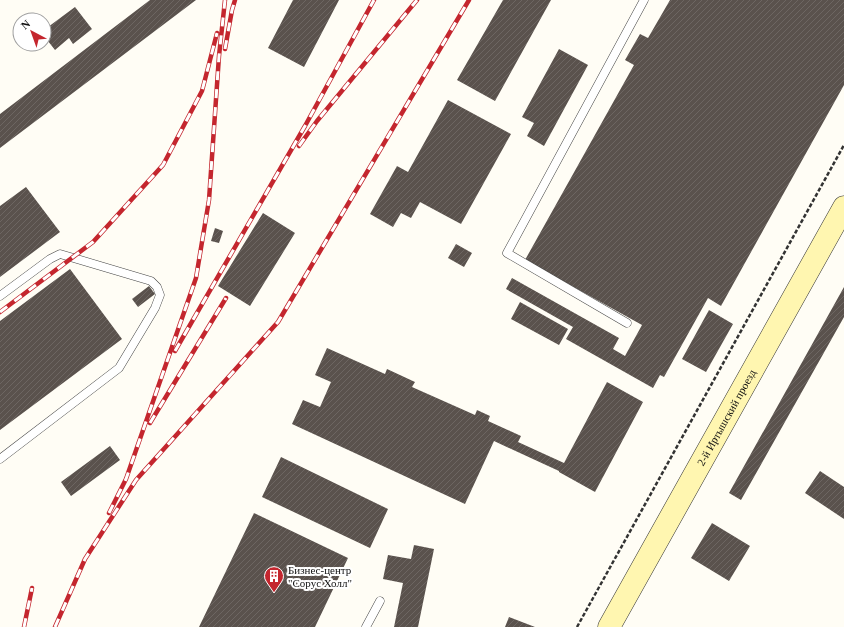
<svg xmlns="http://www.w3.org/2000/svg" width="844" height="627" viewBox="0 0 844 627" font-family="Georgia,serif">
  <defs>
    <pattern id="building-hatch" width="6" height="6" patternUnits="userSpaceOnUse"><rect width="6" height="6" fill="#5a524d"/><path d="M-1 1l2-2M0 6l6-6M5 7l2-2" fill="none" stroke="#6d6662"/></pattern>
  </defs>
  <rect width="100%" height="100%" fill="#fffdf5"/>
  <!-- building -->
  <path fill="url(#building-hatch)" d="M150,0h46l-196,148v-34z
    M293,0h46l-35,67 -36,-19z
    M503,0h48l-56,101 -38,-21z
    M670,0h174v85l-123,221 -13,-8 -44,79 -4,-2 -7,13 -87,-49 7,-12 -67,-38 6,-11 107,60 -6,11 12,7 17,-31 -117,-65 109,-195 -9,-5 15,-26 8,4z
    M75,7l17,22 -19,15 -4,-6 -14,12 -11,-14v-6z
    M559,49l29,16 -44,81 -17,-10 7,-13 -12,-6z
    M448,100l63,34 -50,90 -41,-22 -9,16 -10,-5 -8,14 -23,-13 27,-48 11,6z
    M26,187l34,45 -60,45v-71z
    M263,213l32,20 -45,73 -32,-20z
    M215,228l8,3 -4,12 -8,-2z
    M456,244l16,9 -8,14 -16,-9z
    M70,269l52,70 -122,91v-109z
    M149,286l6,8 -17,13 -6,-8z
    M844,287v30l-103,183 -12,-7z
    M520,302l48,27 -9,16 -48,-26z
    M709,310l24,14 -27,48 -24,-13z
    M327,348l58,26 2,-5 28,13 -3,5 63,28 2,-5 13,6 -2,5 33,15 -3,6 46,21 43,-81 36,20 -48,90 -36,-20v-1l-65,-30 -29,63 -173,-80 11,-24 17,7 11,-25 -16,-7z
    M110,446l10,14 -49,36 -10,-14z
    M281,457l107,52 -18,39 -108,-51z
    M820,471l24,16v32l-39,-26z
    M254,513l94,45 -33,69h-116z
    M712,523l38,23 -21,35 -38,-23z
    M414,545l20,4 -16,78h-24l9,-44 -20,-4 5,-24 23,4z
    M509,617l26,10h-30z"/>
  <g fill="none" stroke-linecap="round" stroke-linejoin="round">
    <!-- service casing -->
    <g stroke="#444" stroke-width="9">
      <path id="service" d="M0,296l50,-37 10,-5 91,27 6,6 3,8 -5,13 -36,60 -119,91
        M627,323l-120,-70 137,-253
        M366,627l14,-26"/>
    </g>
    <!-- secondary casing -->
    <g stroke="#333" stroke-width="23">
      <g id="secondary">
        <path id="s1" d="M609,627l235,-420"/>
      </g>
    </g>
    <!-- path -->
    <path stroke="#333" stroke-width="2.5" stroke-dasharray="4 2" stroke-linecap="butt" d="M577,627l267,-482"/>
    <!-- service -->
    <use href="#service" stroke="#fff" stroke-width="8"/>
    <!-- secondary -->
    <use href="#secondary" stroke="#fff6b0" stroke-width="22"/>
    <!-- rail casing -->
    <g stroke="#c4262e" stroke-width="4.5">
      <path id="rail" d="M225,49l7,-39 3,-10
        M299,146l18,-25 100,-121
        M0,312l93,-70 70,-77 39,-74 15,-58
        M175,351l130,-225 69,-126
        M150,423l76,-125
        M109,513l17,-34 70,-201 13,-78 10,-144 6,-56
        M24,627l8,-39
        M55,627l30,-68 51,-79 142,-158 191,-322"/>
    </g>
    <!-- rail -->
    <use href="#rail" stroke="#fff" stroke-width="3" stroke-dasharray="9" stroke-linecap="butt"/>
  </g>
  <!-- icons -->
  <defs>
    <g id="building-pin" transform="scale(1)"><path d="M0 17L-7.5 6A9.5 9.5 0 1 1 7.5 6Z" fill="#c4262e" stroke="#fff"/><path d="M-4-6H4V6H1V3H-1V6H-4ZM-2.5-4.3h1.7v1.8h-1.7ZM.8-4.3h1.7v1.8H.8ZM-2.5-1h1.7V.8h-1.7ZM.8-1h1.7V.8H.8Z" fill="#fff"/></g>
  </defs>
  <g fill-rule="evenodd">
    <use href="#building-pin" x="274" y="576"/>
  </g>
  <g text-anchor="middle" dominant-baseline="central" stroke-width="4" stroke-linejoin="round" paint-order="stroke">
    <!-- street labels -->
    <g font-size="11" fill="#111" stroke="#fff">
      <text stroke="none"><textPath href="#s1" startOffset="240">2-й Иртышский проезд</textPath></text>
    </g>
    <!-- poi labels -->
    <g font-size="11" fill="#111" stroke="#fff" text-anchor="start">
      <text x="288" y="570">Бизнес-центр<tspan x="288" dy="13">"Сорус Холл"</tspan></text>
    </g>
  </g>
  <!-- north arrow -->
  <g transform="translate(32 32) rotate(319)"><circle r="19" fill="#ffffff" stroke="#a0a0a0"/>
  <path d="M0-3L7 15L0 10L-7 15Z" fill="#c4262e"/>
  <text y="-6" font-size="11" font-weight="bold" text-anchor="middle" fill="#111111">N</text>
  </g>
</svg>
